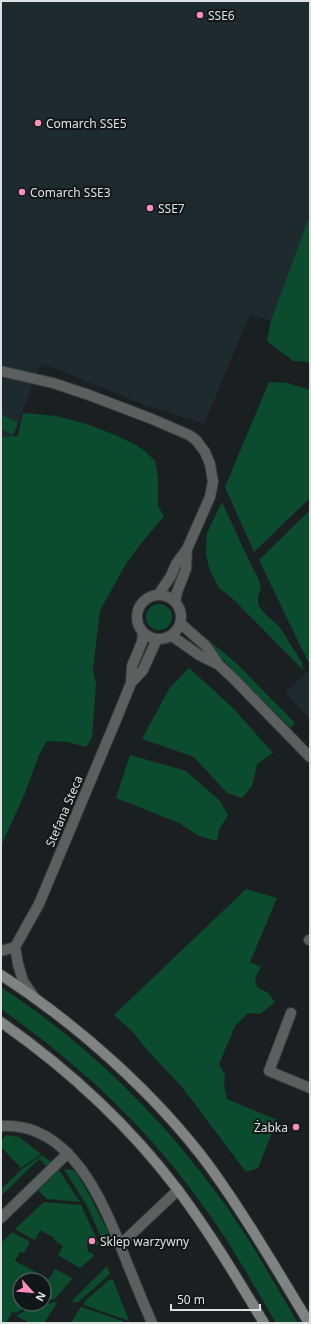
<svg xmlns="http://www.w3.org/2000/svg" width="311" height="1324" viewBox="0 0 311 1324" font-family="'Noto Sans',sans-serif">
  <rect width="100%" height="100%" fill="#1a2021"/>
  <!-- built -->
  <path fill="#1e2b2e" d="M1,1h309v213l-39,107 -21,-7 -46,110 -59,-19 -104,-42 -28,74 -12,9z
    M310,669v50l-25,-26z"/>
  <!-- green -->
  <path fill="#0a4c2d" d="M310,214v148l-17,-1 -26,-20 4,-20z
    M269,382l18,1 23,7v108l-56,54 -29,-65z
    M23,413l33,3 31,8 28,11 19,9 11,7 10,10 3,17v28l6,10 -25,30 -13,18 -26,46 -7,59 3,15 -4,54 -6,9 -18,-5 -21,-1 -8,14 -14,38 -24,53v-409l17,-1z
    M1,414l17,9 -5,12 -12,-6z
    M222,502l30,65 7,13 2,9 -3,7v9l8,10 13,11 4,6 7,12 12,18 1,8 -70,-71 -14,-11 -10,-20 -3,-14 1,-21z
    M310,510v156l-51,-106z
    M146 617a13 13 0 1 1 26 0a13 13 0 1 1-26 0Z
    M206,638l30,25 59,60 -5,5 -86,-88z
    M189,668l44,40 40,45 -16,11 -5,22 -10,12 -15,-5 -33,-36 -52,-18 27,-50z
    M130,755l56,16 33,29 9,15 -9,15 -2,11 -18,-5 -20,-13 -63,-25z
    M246,889l31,9 -27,64 11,5 -6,11 2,9 11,6 7,9 -15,12 -12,-1 -13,13 -16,38 6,11 -1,11 3,13 50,21 -19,48 -12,4 -64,-85 -34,-36 -15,-19 -19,-17z
    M1,987c84,55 157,126 217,208 30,40 54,85 80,128h-22c-23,-39 -45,-79 -72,-116 -55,-78 -125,-143 -203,-198z
    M6,1135l13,2 22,17 -20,14 -20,-21v-6z
    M42,1155l9,7 -3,3h-3l-6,-6 -38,37v-7l21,-20z
    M64,1169l8,1 4,2 14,24 20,40 -5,9 -18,-39z
    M59,1170l21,32 -33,-3 -9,-9z
    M44,1202l37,3 18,39 -3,2 -1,-6 -5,-1 -3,4 1,9 4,1 2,3 -14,12 -22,-13 5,-9 -9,-6 1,-2 -15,-8 -5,10 -19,-10v-2z
    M12,1232l18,10 -6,11 -4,-1 -5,9 34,18 6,-10 17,9 -1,2 -16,19 -11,3v-22h-24v24h15l-7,2 -12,7 -4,-1 -6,11h-5v-80z
    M107,1266l3,8 -33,29 -5,-2z
    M109,1280h4l16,41 -45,-16v-3z
    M55,1302l2,1 -13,20h-14l-14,-7 13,-8z
    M82,1307l46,16h-57l9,-15z"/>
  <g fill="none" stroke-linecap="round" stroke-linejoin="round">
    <!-- street casing -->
    <g stroke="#353b3c" stroke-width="12">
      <path id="street" d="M1,371l52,12 36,12 63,24 37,16 7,5 9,12 5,12 3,18 -3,15 -23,52 -11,15 -5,12 -13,19
        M137 617a22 22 0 1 1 44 0a22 22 0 1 1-44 0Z
        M175,602l2,-10 9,-23 1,-20
        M180,623l26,23 13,19 14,13 77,79
        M172,636l27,19 18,9
        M131,683l12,-13 14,-31
        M309,940h1
        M1,951l14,-4
        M34,997l-11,-16 -5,-17 -3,-17 24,-43 77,-184 15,-37 1,-17 10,-24 1,-10
        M291,1013l-22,58 41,17
        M1,1126c70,-4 102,75 123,129 9,23 18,45 28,68
        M1,1218l67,-65
        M120,1245l58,-55"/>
    </g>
    <!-- secondary casing -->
    <g stroke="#353b3c" stroke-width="12">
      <path id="secondary" d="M1,975c76,49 155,119 209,192 36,50 67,103 99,156
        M1,1022c67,47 128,103 177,168 32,43 59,88 86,133"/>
    </g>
    <!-- street -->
    <use href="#street" stroke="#5c5f5f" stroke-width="10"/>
    <!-- secondary -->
    <use href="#secondary" stroke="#7f8483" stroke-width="10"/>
  </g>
  <!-- markers -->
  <g fill="#ff8eba" stroke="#111718" stroke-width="1.5">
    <circle cx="200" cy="15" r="4"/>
    <circle cx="38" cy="123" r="4"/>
    <circle cx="22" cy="192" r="4"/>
    <circle cx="150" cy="208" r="4"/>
    <circle cx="296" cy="1127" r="4"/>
    <circle cx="92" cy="1241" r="4"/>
  </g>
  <g text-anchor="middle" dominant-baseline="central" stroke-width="4" stroke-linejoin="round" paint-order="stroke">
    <!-- poi labels -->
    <g font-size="12" fill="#dde1e2" stroke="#111718" text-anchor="start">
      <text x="208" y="15">SSE6</text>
      <text x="46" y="123">Comarch SSE5</text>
      <text x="30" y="192">Comarch SSE3</text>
      <text x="158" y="208">SSE7</text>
      <text x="288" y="1127" text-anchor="end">Żabka</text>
      <text x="100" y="1241">Sklep warzywny</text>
    </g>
    <!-- street labels -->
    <g font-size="12" fill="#dde1e2" stroke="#111718">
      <text transform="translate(64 811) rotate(-67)">Stefana Steca</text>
    </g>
  </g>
  <!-- border -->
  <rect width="311" height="1324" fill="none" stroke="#dde1e2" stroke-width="4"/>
  <!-- north arrow -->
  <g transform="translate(32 1292) rotate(117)"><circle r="19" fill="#111718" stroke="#636869"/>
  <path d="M0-3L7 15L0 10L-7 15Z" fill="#ff8eba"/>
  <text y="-6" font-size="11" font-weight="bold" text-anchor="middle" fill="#dde1e2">N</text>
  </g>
  <!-- scale -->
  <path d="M171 1304v6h89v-6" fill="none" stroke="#dde1e2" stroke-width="2"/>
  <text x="177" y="1304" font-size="12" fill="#dde1e2" stroke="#111718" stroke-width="3" paint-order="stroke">50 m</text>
</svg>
